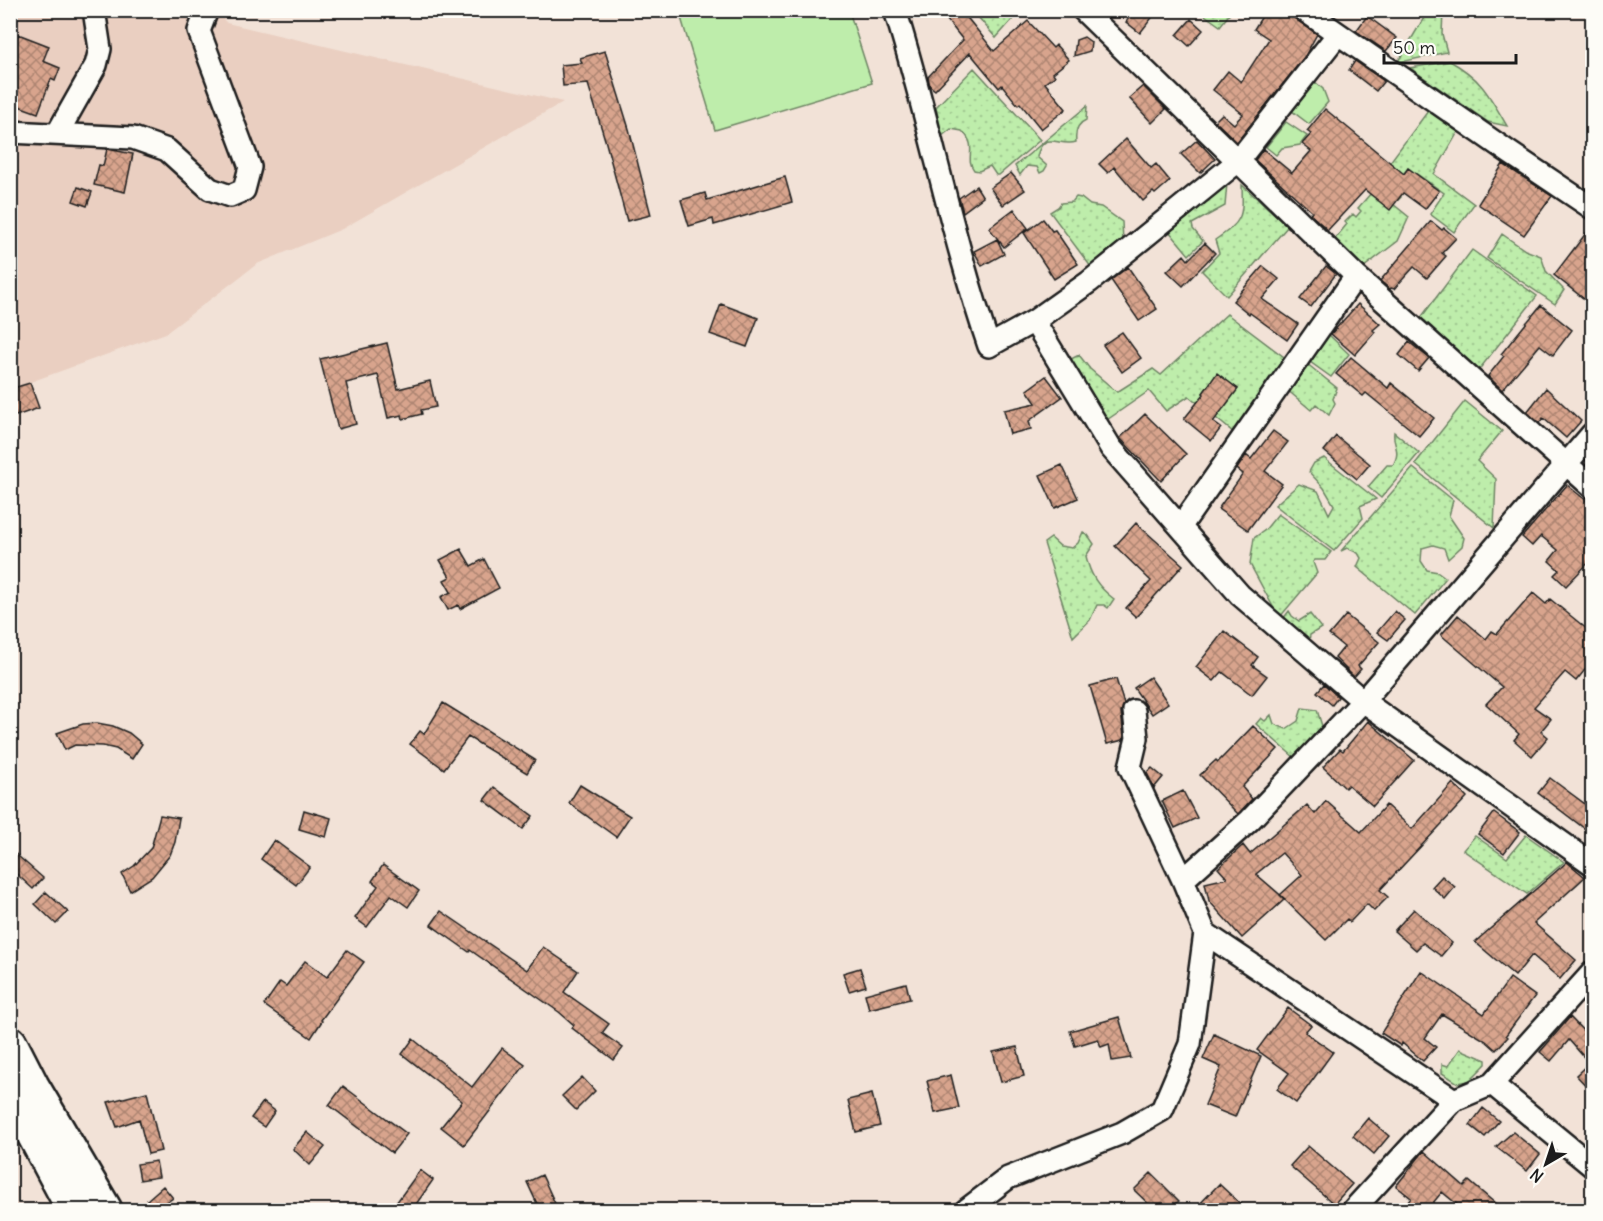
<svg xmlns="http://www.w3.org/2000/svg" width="1603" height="1221" viewBox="0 0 1603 1221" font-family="Delius,sans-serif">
  <defs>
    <pattern id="grass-dots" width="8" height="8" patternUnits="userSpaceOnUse" patternTransform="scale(1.5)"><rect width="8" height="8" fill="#beedab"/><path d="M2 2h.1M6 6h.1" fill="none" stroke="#a3cb93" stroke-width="1.8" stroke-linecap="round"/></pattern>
    <pattern id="building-cross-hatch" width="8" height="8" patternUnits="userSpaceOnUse" patternTransform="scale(1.5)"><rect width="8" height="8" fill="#d8a48d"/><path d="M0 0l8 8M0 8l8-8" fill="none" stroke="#ae8572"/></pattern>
  </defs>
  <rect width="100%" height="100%" fill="#f2e2d7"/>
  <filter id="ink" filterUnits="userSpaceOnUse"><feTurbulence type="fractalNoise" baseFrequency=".0167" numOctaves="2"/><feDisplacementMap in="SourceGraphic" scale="12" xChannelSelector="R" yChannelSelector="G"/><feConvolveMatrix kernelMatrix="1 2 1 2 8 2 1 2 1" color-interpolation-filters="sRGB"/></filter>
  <g filter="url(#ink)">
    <!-- built -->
    <path fill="#eacfc1" d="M10,11h205l12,12 336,79 -221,127 -85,35 -91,69 -155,56z"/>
    <!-- grass -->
    <path fill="url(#grass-dots)" stroke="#6d8464" stroke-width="1.5" fill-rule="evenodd" d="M973,11h47l-24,27z
      M1199,11h33l-12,15z
      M1428,11h15l-1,23 5,18 -50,11z
      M1450,61c32,18 39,34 57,65l-19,-4 -78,-54z
      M974,68l66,72 -41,35h-3l-6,-9 -11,5 -5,-1c-10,-13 5,-23 -12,-39l-11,-2 -9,7 -1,-4 -5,-25z
      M1087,106l-1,14c-10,4 -11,13 -10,22 -16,6 -33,-14 -39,15l10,9 -3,5 -4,2 -3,-6 -10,-1 -7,9 -5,-9z
      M1428,111l30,21 -24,42 40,30 -20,28 -24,-18 14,-21 -36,-25 -17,21 10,8 -3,3 -23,-18z
      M1227,183l-2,23 -33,18 1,5 10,12 -14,14 -20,-24z
      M1242,185l46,41 -61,70 -25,-25 17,-18 -4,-13c28,-19 28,-22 27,-55z
      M1372,192h6l31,25 -11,24 -34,26 -30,-27 13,-16 -2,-2 8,-8 3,3 5,-6 -3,-3z
      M1076,197l5,1 9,7 11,2 21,15 1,20 -32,25 -41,-55 8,-5 3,-4 11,-1z
      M1502,234l23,16 16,6 5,15 18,19 -9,14 -68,-46z
      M1472,250l65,46 -59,75 -58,-52z
      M1227,314l65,49 -23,33 -17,10 -13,31 -50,-41 -23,15 -17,-20 -48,33 -36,-62 14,-7 11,14 27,23 36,-23 8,6zM1217,374l21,15 -14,19 -21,-15z
      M1327,333l22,21 -18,23 -25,-18z
      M1306,363l31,25 -4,11 2,4 -6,12 -13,-11 -5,6 -25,-21z
      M1465,401l37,30 -25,30 19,18 -2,49 -79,-64z
      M1394,432l25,21 -38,45 -13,-11 19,-22h6c9,-16 -1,-19 1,-33z
      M1324,458l52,41 -16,7 3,12 -29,33 -59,-46 24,-21 19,7 11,23 5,-9 -10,-17 -15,-16 5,-9z
      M1413,468l40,32 -4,16 15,22 -2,8 -14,13 -4,-11 -11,-3 -11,3 -1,13 6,9 11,2 8,6 -31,37 -58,-48 4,-9 -3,-5 -11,-5 -6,3z
      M1278,514l53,38 -6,8h-10l-2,2 4,11 -38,45 -29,-54 4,-26 11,-8z
      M1083,532l5,3 6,9 -8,12c4,19 12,31 28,43l-6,9 -4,-3h-7l-7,15 -17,17 -29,-94 7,-5 9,8 12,2 6,-5z
      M1289,611l3,5 7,5 11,-7 11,14 -11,7 -1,6 -26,-22z
      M1302,708l15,2 5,16 -27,32 -39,-34 5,-6 4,3 6,-6 3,9 12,5 12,-8z
      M1526,835l38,27 -37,32 -64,-44 12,-14 32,22z
      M1460,1049l26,11v4l-17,17 -11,2 -16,-10v-9l6,2z"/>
    <!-- garden -->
    <path fill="#beedab" stroke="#6d8464" stroke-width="1.5" d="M679,11h170l23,72 -157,47z
      M1314,81l9,8 5,13 -19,22 -17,-13z
      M1286,122l21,14 -7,9 -18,3 -6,7 -10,-8z"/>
    <!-- building -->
    <path fill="url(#building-cross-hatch)" stroke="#1c1c1c" stroke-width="1.5" d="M939,10h22l33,41 34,-30 25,27 3,-3 13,15 -16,13 2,3 -10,7 21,26 -25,20 -21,-26 -2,2 -16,-20 -3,3 -29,-35 -35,37 -5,-4 -2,-9 35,-37z
      M1135,10h23l-18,23 -14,-11z
      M1266,10h16l35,24 -12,22 -68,86 -22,-21 7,-7 12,10 9,-10 -30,-24 15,-19 13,11 28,-43 -15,-10z
      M1367,16l30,22 -11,13 -30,-20z
      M1191,19l12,11 -14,16 -12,-11z
      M18,34l31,12 -6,15 17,7 -5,13 -4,-2 -13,34 -28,-10v-49z
      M1084,37l7,5 -1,9 -16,5 2,-16z
      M605,51l24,78 22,86 -24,6 -21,-78 -18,-59 -25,2 -2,-21 21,-2 -2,-5z
      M1355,61l29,20 -8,10 -27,-21z
      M1143,86l23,23 -14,14 -23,-25z
      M1325,109l79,65 4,-6 31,23 -14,18 -22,-16 -13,17 -25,-20 -37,40 -18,-16 2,-2 -57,-52 8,-11 29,24 19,-22 -9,-7 9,-10 -4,-3z
      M1126,139l25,29 5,-4 14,17 -15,13 -2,-2 -10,9 -29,-34 -6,6 -9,-9z
      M1197,140l18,19 -15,14 -19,-19z
      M107,149l26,5 -8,38 -31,-7 5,-20 4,1z
      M1503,164l49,32 -28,39 -46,-31z
      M1011,173l14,17 -22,15 -13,-17z
      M785,177l7,25 -78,23 -1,-6 -24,7 -8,-26 24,-7 2,7z
      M976,186l7,11 -20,15 -4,-14z
      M78,187l14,5 -5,14 -14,-5z
      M1014,209l14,19 -24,19 -15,-19z
      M1043,219l9,12 3,-1 23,34 -24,15 -30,-46z
      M1431,221l11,9 2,-2 12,10 -14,15 4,3 -19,22 -13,-11 -20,22 -3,-1 -1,1 -10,-8z
      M1593,224v82l-39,-31z
      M997,239l7,15 -22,12 -8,-15z
      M1205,243l10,10 -32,33 -16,-15 17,-16 4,5z
      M1263,266l16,13 -17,20 36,25 -11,16 -37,-27 -1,1 -16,-13z
      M1326,266l10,8 -25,33 -11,-8z
      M1128,267l29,42 -18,12 -28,-41z
      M721,304l37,14 -11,29 -37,-13z
      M1358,304l22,20 -7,6 2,2 -20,23 -24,-21z
      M1541,305l31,25 -19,25 -13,-10 -38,45 -14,-14 16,-20 -3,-2z
      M1122,332l19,26 -19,14 -19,-27z
      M1409,342l20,16 -11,13 -19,-16z
      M387,343l11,46 32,-8 6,26 -15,3 1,4 -19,5 -1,-4 -14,3 -10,-43 -32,8 10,41 -18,5 -18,-70z
      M1351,357l37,31 3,-5 43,35 -15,18 -53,-43 -3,3 -27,-22z
      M1217,373l21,16 -25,33 8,6 -10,13 -27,-22 20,-25 -1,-1z
      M1046,376l16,21 -33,24 2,8 -21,5 -6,-24 32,-7 -9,-13z
      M30,383l9,25 -29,10v-29z
      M1546,388l35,33 -15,17 -23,-20 -4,5 -12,-11z
      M1145,414l41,40 -25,27 -41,-43z
      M1273,431l15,11 -23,29 17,13 -34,46 -30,-21 25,-35 -6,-5 9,-14 5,4z
      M1336,436l34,28 -13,15 -33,-28z
      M1062,465l16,33 -23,10 -15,-33z
      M1567,485l26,21v52l-27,28 -12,-11 5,-5 -10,-9 9,-11 -17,-14 -9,10 -10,-9z
      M1136,523l47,42 -47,52 -10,-9 25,-27 -36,-35z
      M461,549l10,17 13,-7 15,29 -39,21 -2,-4 -10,5 -7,-13 10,-5 -7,-12 6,-3 -10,-17z
      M1533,593l13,11 4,-5 43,35v26l-17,21 -11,-9 -31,35 17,12 -10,12 7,6 -16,19 -18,-16 5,-6 -33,-30 16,-17 -61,-52 17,-20 28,24 6,-8 5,3z
      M1395,611l10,9 -17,20 -11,-8z
      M1346,615l33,27 -21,24 3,3 -7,8 -19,-19 9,-11 -15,-12z
      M1224,631l34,26 -6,8 15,11 -15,19 -30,-23 -8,9 -18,-14z
      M1150,677l18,26 -16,11 -18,-26z
      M1116,679l8,25 -3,8 3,25 -1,3 -16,4 -17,-58z
      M1324,684l14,13 -6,8 -15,-13z
      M443,703l92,57 -8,13 -59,-36 -24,32 -34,-25 10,-13 4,3z
      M1368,721l46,39 -41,46 -25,-21 -3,3 -22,-21 17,-18 3,2z
      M97,723l16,3 16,7 13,11 -10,15 -16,-10 -13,-3 -28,-1 -10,5 -8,-17 26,-9z
      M1253,726l25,23 -36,38 10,12 -14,15 -38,-39 16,-15 2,2z
      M1152,768l11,9 -9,11 -7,-15z
      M1550,778l43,32v25l-55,-42z
      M1453,783l14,14 -87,93 8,7 -14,14 -7,-7 -17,18 -3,-3 -21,21 -46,-45 22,-20 -20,-22 -26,21 29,25 -43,39 -33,-37 -4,-18 22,-5 -9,-10 25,-23 7,9 57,-49 8,9 11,-13 35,31 25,-27 26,24z
      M580,785l50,31 -14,21 -47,-34z
      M494,787l39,29 -10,13 -39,-29z
      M1183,791l14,27 -22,10 -13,-27z
      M304,810l27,8 -5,19 -27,-8z
      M1494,813l26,19 -16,21 -26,-19z
      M160,815l19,3 -4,24 -5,13 -18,22 -22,14 -8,-17 12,-8 17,-18z
      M274,840l36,27 -14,18 -35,-26z
      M10,849l33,29 -10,11 -23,-21z
      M1567,862l18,15 -51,46 42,37 -16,19 -28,-24 -17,21 -40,-34z
      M383,865l36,26 -11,16 -17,-12 -24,32 -12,-9 23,-32 -6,-5z
      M1442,876l13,11 -10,12 -13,-12z
      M46,892l22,20 -12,12 -21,-20z
      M1414,909l38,34 -11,13 -18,-13 -7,7 -22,-19z
      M441,911l86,59 16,-23 35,24 -14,21 45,32 -7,9 21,15 -9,12 -42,-32 2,-3 -15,-13 -89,-62 -1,2 -38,-27z
      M347,950l17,12 -43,58 1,1 -11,17 -47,-33 16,-23 6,4 19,-25 22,16z
      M860,968l6,18 -17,5 -6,-18z
      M1421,971l63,43 26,-36 25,18 -29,39 2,2 -12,13 -10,-9 -44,-27 -17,24 11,9 -13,14 -21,-18 -1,3 -20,-13z
      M906,983l4,16 -41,10 -4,-15z
      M1288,1008l23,17 -6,7 28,20 -37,51 -19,-14 12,-16 -32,-23z
      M1119,1017l12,41 -19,3 -3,-17 -8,3 -3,-8 -23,7 -5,-15z
      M1570,1017l23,24v52l-17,-18 13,-12 -20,-23 -18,21 -11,-9z
      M1214,1034l47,22 -26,61 -30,-12 16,-38 -18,-8z
      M413,1039l59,48 30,-39 23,17 -61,80 -23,-18 21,-26 -60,-47z
      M1017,1047l7,29 -23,6 -8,-30z
      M951,1075l8,33 -24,5 -8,-32z
      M582,1077l13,14 -19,19 -14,-14z
      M343,1086l64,48 -15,19 -63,-48z
      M147,1092l14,59 -13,3 -9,-35 -22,8 -9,-25z
      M872,1094l8,32 -24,6 -8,-32z
      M263,1102l12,9 -11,16 -13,-9z
      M1483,1108l16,13 -14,16 -15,-12z
      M1368,1118l21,18 -15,18 -21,-18z
      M307,1132l18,15 -15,18 -17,-16z
      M1513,1132l27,22 -13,17 -31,-24z
      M1308,1146l44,38 -18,20 -44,-38z
      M1424,1151l40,35 5,-5 34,29h-39l-22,-18 -15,18h-8l-11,-8 3,-4 -15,-12z
      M156,1161l3,16 -19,3 -3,-16z
      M420,1170l13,10 -21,30h-21z
      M1151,1173l28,28 -9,9h-15l-21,-20z
      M542,1175l16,35h-18l-13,-28z
      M1219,1184l28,26h-53z
      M163,1186l10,12 -18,12 -8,-10z"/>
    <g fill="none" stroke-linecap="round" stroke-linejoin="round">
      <!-- minor casing -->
      <g stroke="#1c1c1c" stroke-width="26">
        <path id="minor" d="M895,10c35,111 56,226 94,336l45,-25 55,-39 148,-120 101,-128
          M1083,10l273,266 236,211
          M1304,10l206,143 82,55
          M10,132l123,6 34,12 43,39 20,7 14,-6 6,-23 -51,-136 8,-21
          M57,134l39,-69 4,-16 -6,-39
          M1034,321l77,127 129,147 123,106 229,163
          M1181,526l175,-250
          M1183,880l67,-60 113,-119 229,-267
          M1205,933l249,167
          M1492,1084l100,82
          M966,1210l42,-32 114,-45 40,-23 28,-66 15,-111 -22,-53 -53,-113 7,-29 -3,-27
          M1353,1210l101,-110 38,-16 100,-111"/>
      </g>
      <!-- trunk casing -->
      <g stroke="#1c1c1c" stroke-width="38">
        <path id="trunk" d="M10,1043l22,43 73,124
          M13,1095l61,115"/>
      </g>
      <!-- minor -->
      <use href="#minor" stroke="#fdfcf7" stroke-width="21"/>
      <!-- trunk -->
      <use href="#trunk" stroke="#fdfcf7" stroke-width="33"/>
    </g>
  </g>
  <!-- margin -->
  <rect width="1603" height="1221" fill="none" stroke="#fdfcf7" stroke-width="36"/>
  <rect x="18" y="18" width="1567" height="1185" fill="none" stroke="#1c1c1c" stroke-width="2" filter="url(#ink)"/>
  <!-- north arrow -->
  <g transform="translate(1546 1164) rotate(219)" stroke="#fdfcf7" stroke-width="4.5" paint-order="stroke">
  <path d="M0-4.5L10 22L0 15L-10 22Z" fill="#1c1c1c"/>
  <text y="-9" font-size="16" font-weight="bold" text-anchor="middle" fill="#1c1c1c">N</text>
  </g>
  <!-- scale -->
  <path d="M1384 54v9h132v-9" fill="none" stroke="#1c1c1c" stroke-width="3"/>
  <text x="1393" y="54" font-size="18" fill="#1c1c1c" stroke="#fdfcf7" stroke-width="4.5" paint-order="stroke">50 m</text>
</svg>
